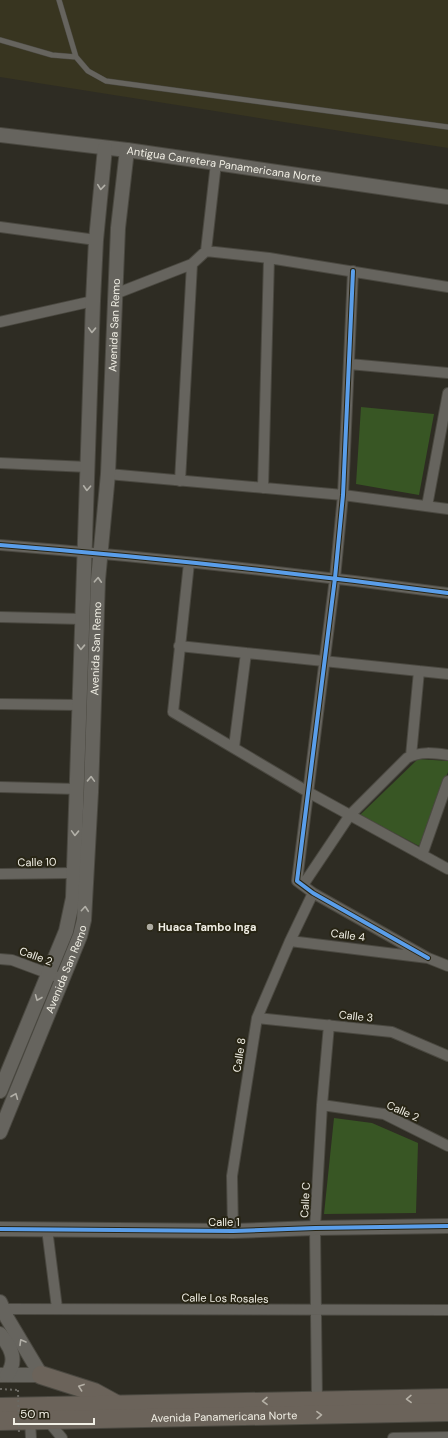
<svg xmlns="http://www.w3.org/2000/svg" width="448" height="1438" viewBox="0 0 448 1438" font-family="'DM Sans',sans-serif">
  <rect width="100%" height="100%" fill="#2e2c23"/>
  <!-- built -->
  <path fill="#383520" d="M0,0h448v148l-448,-71z"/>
  <!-- green -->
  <path fill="#385624" d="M361,407l73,7 -15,81 -63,-11z
    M418,759l30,2v11l-27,75 -61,-32z
    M334,1118l38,5 46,20 -2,70 -92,1z"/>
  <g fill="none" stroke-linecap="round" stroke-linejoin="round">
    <!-- lane casing -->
    <g stroke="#4a4840" stroke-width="6">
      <path id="lane" d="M59,0l17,57 12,14 18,10 342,46
        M0,40l52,15 24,2"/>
    </g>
    <!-- street casing -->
    <g stroke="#4a4840" stroke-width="12">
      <path id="street" d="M0,227l96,13
        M206,251l63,7 179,29
        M353,271l-10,224 -8,83 -38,303 16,12 115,65
        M115,294l77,-30 14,-13 10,-88
        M0,322l93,-21
        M349,364l99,9
        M0,463l88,4
        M108,474l235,21 105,14
        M180,481l12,-217
        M263,488l6,-230
        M427,506l21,-113
        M0,545c150,12 299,28 448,48
        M189,563l-16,149 135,80 140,77
        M0,617l82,2
        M179,646l269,28
        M0,704l79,1
        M234,747l12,-94
        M411,756l8,-85
        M0,787l77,2
        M422,855l26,-74
        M0,874l73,-1
        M303,885l47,-70 57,-57c13,-7 27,-5 41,-3
        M290,941l138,17 20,8
        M0,959l12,1 51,19
        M257,1018l135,14 56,24
        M322,1105l62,9 64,32
        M47,1229l10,79
        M233,1231l-1,-55 25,-158 33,-77 23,-48
        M3,1309l445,1
        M317,1401l-2,-173 7,-123 7,-80
        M30,1421l1,17
        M48,1421l14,17
        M393,1438l55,-1"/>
    </g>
    <!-- secondary casing -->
    <g stroke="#4a4840" stroke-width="16">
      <g id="secondary">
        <path id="s1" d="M0,135l127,15 321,47"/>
        <path d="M0,1091l66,-160 7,-33 20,-597 3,-61 9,-92"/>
        <path id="s2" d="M0,1132l80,-196 4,-16 7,-128 7,-212 10,-106 10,-246 9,-78"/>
        <path d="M0,1229l233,2 82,-3 133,-2"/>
        <path d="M0,1302l7,16 34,57h-41"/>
        <path d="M0,1334c11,13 18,26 7,41"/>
      </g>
    </g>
    <!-- highway casing -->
    <g stroke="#4a4840" stroke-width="20">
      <g id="highway">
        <path d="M41,1375l53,17 22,12"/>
        <path d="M0,1407l448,-9"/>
        <path id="s3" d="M0,1421l448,-9"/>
      </g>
    </g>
    <!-- path -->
    <path stroke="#6a6862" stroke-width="2" stroke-dasharray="2 3" stroke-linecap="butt" d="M0,1389l18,1"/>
    <!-- lane -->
    <use href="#lane" stroke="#66645e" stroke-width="5"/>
    <!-- street -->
    <use href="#street" stroke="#66645e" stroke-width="10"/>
    <!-- secondary -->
    <use href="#secondary" stroke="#66645e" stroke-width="14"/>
    <!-- highway -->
    <use href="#highway" stroke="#6b635a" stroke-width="18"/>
    <!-- path-bridge -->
    <path stroke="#6a6862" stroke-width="2" stroke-dasharray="2 3" stroke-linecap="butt" d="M18,1390l1,45"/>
    <!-- cycleway casing -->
    <g stroke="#282515" stroke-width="6">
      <path id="cycleway" d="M353,271l-10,224 -8,83 -38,303 16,12 115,65
        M0,545c150,12 299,28 448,48
        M0,1229l233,2 82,-3 133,-2"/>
    </g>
    <!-- cycleway -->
    <use href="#cycleway" stroke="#5a9eea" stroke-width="4"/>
  </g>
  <!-- one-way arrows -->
  <defs><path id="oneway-chevron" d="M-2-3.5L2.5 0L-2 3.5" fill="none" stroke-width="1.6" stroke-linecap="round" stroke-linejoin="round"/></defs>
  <g stroke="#b2b0a8">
    <use href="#oneway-chevron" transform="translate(101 187) rotate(96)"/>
    <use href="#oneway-chevron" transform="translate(92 330) rotate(92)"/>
    <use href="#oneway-chevron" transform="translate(87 488) rotate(93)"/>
    <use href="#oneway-chevron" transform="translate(98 580) rotate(-87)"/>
    <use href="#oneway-chevron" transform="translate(81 647) rotate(92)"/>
    <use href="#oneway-chevron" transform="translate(91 779) rotate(-88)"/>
    <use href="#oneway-chevron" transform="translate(75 833) rotate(92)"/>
    <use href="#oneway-chevron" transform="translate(85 909) rotate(-85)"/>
    <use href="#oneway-chevron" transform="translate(38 998) rotate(112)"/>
    <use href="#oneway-chevron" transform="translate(15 1096) rotate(-68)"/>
    <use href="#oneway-chevron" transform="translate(22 1342) rotate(-120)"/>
  </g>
  <g stroke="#b5b0a6">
    <use href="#oneway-chevron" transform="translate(81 1387) rotate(-160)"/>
    <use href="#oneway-chevron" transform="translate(409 1399) rotate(179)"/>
    <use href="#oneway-chevron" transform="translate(265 1401) rotate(179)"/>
    <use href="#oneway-chevron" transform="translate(319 1415) rotate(-1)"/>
  </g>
  <!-- markers -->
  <circle fill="#adaba1" stroke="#282515" stroke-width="1.5" cx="150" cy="927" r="4"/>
  <g text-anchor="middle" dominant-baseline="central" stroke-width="4" stroke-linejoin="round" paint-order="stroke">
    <!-- street labels -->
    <g font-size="11" fill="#f1efe5" stroke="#282515">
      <text stroke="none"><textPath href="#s1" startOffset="226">Antigua Carretera Panamericana Norte</textPath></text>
      <text stroke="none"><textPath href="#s2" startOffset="824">Avenida San Remo</textPath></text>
      <text stroke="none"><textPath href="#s2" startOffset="500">Avenida San Remo</textPath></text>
      <text transform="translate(37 862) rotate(-1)">Calle 10</text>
      <text transform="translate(348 935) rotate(7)">Calle 4</text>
      <text transform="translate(36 956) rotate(20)">Calle 2</text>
      <text stroke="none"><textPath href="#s2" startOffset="176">Avenida San Remo</textPath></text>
      <text transform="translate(356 1016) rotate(6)">Calle 3</text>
      <text transform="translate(239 1055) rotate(-81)">Calle 8</text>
      <text transform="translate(403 1111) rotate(24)">Calle 2</text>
      <text transform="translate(305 1200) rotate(-87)">Calle C</text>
      <text x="224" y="1222">Calle 1</text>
      <text transform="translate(225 1298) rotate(1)">Calle Los Rosales</text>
      <text stroke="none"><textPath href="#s3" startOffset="224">Avenida Panamericana Norte</textPath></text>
    </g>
    <!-- poi labels -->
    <g font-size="11" font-weight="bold" fill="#f1efe5" stroke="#282515" text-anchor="start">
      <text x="158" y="927">Huaca Tambo Inga</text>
    </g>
  </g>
  <!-- scale -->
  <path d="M14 1418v6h80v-6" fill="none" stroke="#f1efe5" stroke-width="2"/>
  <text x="20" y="1418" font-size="12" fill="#f1efe5" stroke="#282515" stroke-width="3" paint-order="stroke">50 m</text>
</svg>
